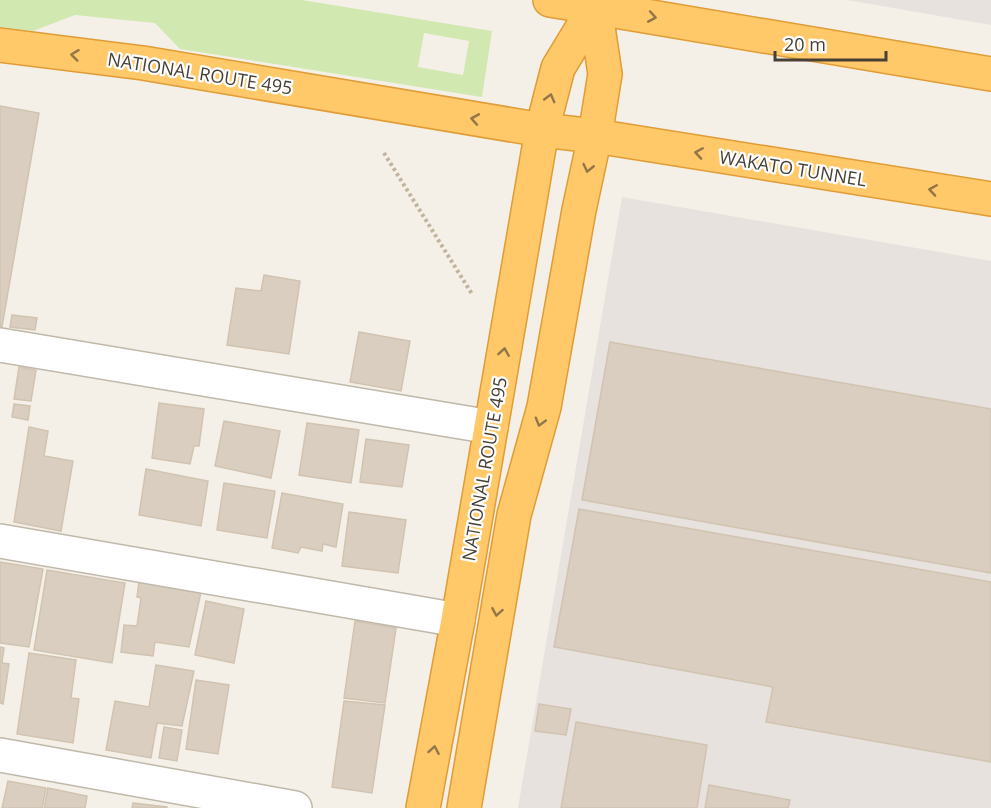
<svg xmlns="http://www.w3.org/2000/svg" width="991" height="808" viewBox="0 0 991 808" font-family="'Open Sans',sans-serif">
  <rect width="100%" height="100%" fill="#f4f0e8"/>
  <!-- industrial -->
  <path fill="#e7e2dd" d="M847,0h144v25z
    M622,197l369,64v547h-473z"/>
  <!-- green -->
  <path fill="#d1e9b0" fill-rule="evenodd" d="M0,0h302l190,31 -10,66 -302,-48 -25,-26 -80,-8 -42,16 -33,-4zM424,33l45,8 -6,34 -45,-8z"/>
  <!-- building -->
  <path fill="#d9cec0" stroke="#d1c3b0" stroke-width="1.5" d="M0,106l39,7 -37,214 -2,-1z
    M264,275l36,6 -11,73 -62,-9 9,-57 25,3z
    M12,315l25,3 -2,12 -25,-3z
    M359,332l51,9 -9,50 -51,-9z
    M610,342l381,67v164l-409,-73z
    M19,367l17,3 -5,31 -17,-2z
    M159,403l45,6 -5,37h-5l-4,18 -38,-6z
    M14,404l16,2 -2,14 -16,-3z
    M224,421l56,10 -9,47 -56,-12z
    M307,423l52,7 -8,53 -52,-8z
    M29,427l19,4 -4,25 29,5 -12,70 -47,-9z
    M366,439l43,6 -7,42 -42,-5z
    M146,469l62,12 -7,45 -62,-11z
    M224,483l51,8 -8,47 -50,-8z
    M282,493l61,11 -7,43 -13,-3 -1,7 -21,-4 -3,6 -26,-5z
    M579,509l412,73v180l-225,-40 7,-35 -219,-40z
    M349,512l57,8 -8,53 -56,-7z
    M0,562l43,7 -14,78 -29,-4z
    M47,570l78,13 -13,80 -78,-13z
    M139,582l62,10 -12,55 -34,-5 -2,14 -32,-4 3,-27 13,1 4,-28 -4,-1z
    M206,601l38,8 -10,54 -39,-8z
    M355,621l41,7 -11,75 -41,-5z
    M0,647l4,1 -2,15 7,1 -6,40 -3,-1z
    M29,653l47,7 -5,38 8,1 -6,44 -56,-9z
    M156,665l38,6 -12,55 -25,-3 -6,35 -45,-8 9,-49 34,6z
    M196,680l33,5 -11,69 -32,-5z
    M344,701l41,4 -13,88 -40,-6z
    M539,704l32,5 -5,26 -31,-4z
    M576,722l131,23 -10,63h-136z
    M164,727l18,3 -5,31 -18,-3z
    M8,781l38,7 -4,20h-40z
    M709,785l81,15 -2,8h-83z
    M48,788l39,8 -2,12h-41z
    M133,803l34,4v1h-35z"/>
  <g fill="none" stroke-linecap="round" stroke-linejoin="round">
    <!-- minor casing -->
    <g stroke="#c0b8aa" stroke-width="36">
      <path id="minor" d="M0,345l491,82
        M0,541l458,79
        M0,755l295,53"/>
    </g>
    <!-- highway casing -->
    <g stroke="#e19c35" stroke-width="36">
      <path id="highway" d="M550,0l441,74
        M0,45l143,18 399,67 53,6 396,63
        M423,808l35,-188 84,-490 16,-62 37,-61
        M464,808l50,-293 30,-108 35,-197 16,-74 10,-62 -10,-67"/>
    </g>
    <!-- path -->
    <path stroke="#c2b39b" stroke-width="4" stroke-dasharray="3 3" stroke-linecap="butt" d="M384,153l88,141"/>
    <!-- minor -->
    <use href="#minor" stroke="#fff" stroke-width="33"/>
    <!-- highway -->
    <use href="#highway" stroke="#ffc868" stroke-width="33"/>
  </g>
  <!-- one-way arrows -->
  <defs><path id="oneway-chevron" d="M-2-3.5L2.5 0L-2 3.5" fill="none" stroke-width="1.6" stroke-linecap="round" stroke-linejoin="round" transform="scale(1.5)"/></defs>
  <g stroke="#91764a">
    <use href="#oneway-chevron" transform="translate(652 17) rotate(10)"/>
    <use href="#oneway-chevron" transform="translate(75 55) rotate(-173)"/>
    <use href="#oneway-chevron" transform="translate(550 98) rotate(-75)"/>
    <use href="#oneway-chevron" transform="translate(475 119) rotate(-170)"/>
    <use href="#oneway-chevron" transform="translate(699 153) rotate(-171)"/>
    <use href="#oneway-chevron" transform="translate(588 168) rotate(103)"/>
    <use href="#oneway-chevron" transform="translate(933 190) rotate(-171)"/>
    <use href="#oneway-chevron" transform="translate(504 352) rotate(-81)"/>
    <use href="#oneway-chevron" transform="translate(540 422) rotate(106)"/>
    <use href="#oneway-chevron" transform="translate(497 612) rotate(100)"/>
    <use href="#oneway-chevron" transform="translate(434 750) rotate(-80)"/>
  </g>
  <g text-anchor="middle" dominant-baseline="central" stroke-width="4.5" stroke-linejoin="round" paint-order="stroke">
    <!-- street labels -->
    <g font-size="18" fill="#484036" stroke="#fff">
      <text transform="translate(200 73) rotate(9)">NATIONAL ROUTE 495</text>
      <text transform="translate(793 168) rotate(9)">WAKATO TUNNEL</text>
      <text transform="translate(484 469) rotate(-80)">NATIONAL ROUTE 495</text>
    </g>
  </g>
  <!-- scale -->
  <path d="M775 51v9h111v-9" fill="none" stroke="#484036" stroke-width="3"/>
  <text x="784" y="51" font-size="18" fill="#484036" stroke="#ffffff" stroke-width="4.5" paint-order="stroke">20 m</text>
</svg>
